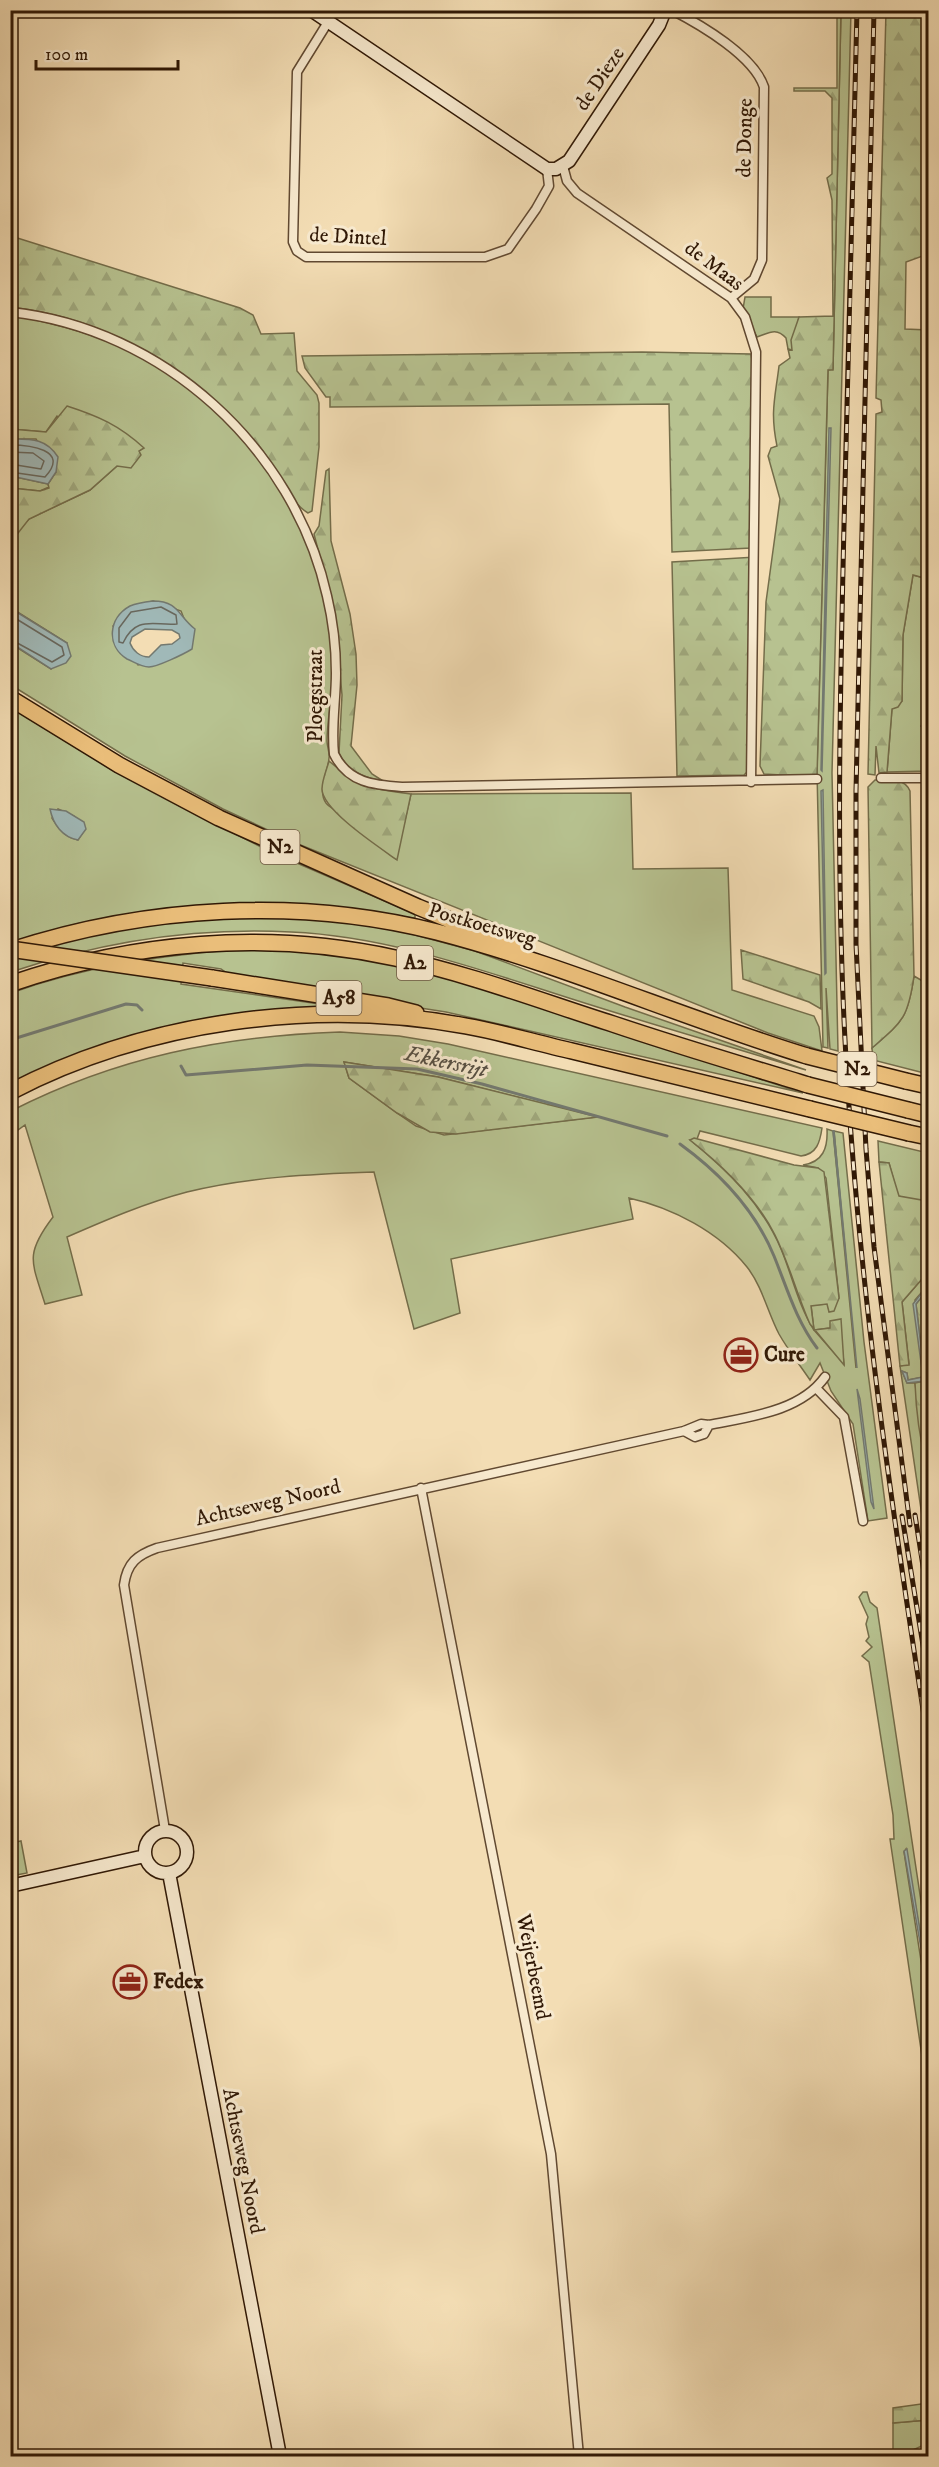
<svg xmlns="http://www.w3.org/2000/svg" width="939" height="2467" viewBox="0 0 939 2467" font-family="'IM FELL DW Pica',serif">
  <defs>
    <pattern id="forest-firs" width="22" height="20" patternUnits="userSpaceOnUse" patternTransform="scale(1.5)"><rect width="22" height="20" fill="#b7c290"/><path d="M5 1l3.5 6h-7zM16 11l3.5 6h-7z" fill="#9ea67b"/></pattern>
    <pattern id="wetland-marsh" width="20" height="14" patternUnits="userSpaceOnUse" patternTransform="scale(1.5)"><rect width="20" height="14" fill="#b7c290"/><path d="M1 5h8M5 5V1M11 12h8M15 12V8" fill="none" stroke="#9ea67b"/></pattern>
  </defs>
  <rect width="100%" height="100%" fill="#f3ddb4"/>
  <filter id="stains"><feTurbulence type="fractalNoise" baseFrequency=".00333" numOctaves="4"/><feColorMatrix values="0 0 0 0 .2 0 0 0 0 .09 0 0 0 0 .02 0 0 0 .5 -.17"/></filter>
  <radialGradient id="worn" r=".72"><stop offset=".6" stop-color="#630" stop-opacity="0"/><stop offset="1" stop-color="#630" stop-opacity=".3"/></radialGradient>
  <!-- green -->
  <path fill="#b7c290" stroke="#746d4a" stroke-width="1.5" fill-rule="evenodd" d="M851,10l-19,763 6,278 -8,-2 -4,-61 2,60 -5,-1 -6,-276 11,-401 5,-1 8,-358z
    M745,297h26v20h28l-7,34 -4,-2 -2,-11c-10,-11 -17,-5 -29,-1l-14,-28z
    M11,315c48,9 92,21 136,45 111,59 186,189 186,313 0,23 -6,45 -6,68 0,6 3,12 2,17 -1,14 -12,32 -3,45 3,4 10,7 14,11 18,16 36,31 56,45l15,-65 220,-1 2,76 95,-1 4,122 82,26 5,11 3,24 -54,-18 -470,-189 -75,-35 -98,-53 -114,-71 -1,-42 41,26 16,-26 -56,-35v-66l4,-8 14,-15 61,-29 27,-24 -60,-50 -11,16 -35,-3zM153,601l28,10 4,10 1,31 -48,13 -25,-39 16,-19z
    M11,476l37,8 1,3 -9,4 -29,-3z
    M913,575l15,4v138l-7,9 7,4v41l-41,1 5,-64 10,-7 1,-66z
    M10,707l104,64 102,53 53,27 146,63v4l-60,-6 -170,-4 -105,15 -69,19v-62l5,-6 1,-11 -7,-8zM58,809l16,7 11,13 -7,11c-14,-3 -19,-11 -26,-22z
    M294,917l59,6 51,9 71,19 150,56 181,63c-78,-24 -156,-46 -234,-71 -91,-29 -185,-63 -281,-67 -95,-5 -190,10 -280,40v-15c41,-13 83,-26 125,-32 52,-7 105,-7 158,-8z
    M244,949l50,1 103,14 63,17 343,112 -357,-81 -211,-33 -14,-10 -38,-6 -2,21 145,21 4,4 -237,41 -82,34v-91c76,-27 152,-38 233,-44z
    M914,976l12,7 2,91 -55,-14 -1,-12c31,-27 36,-30 42,-72z
    M340,1032l59,4 49,8 374,84c-2,14 -5,26 -21,28l-101,-25 -3,8 -7,1c37,30 72,64 91,109 11,26 17,56 33,81l-3,-25 17,-1 1,7h3l7,-13 -13,-120 -8,-10 -15,-3c20,-3 25,-17 24,-36l6,2 23,237 -22,-237 9,2 21,209 23,176 -19,3 -15,-97 -22,-33 -11,-28 -10,17c-10,-15 -22,-30 -31,-46 -11,-21 -17,-48 -32,-67 -28,-35 -74,-59 -118,-69l4,21 -182,40 9,54 -46,16 -40,-157c-61,2 -127,5 -187,20 -42,11 -81,28 -120,45l15,58 -37,9c-13,-42 -21,-49 8,-87l-28,-92 -14,10v-24c106,-54 211,-75 329,-79zM344,1062l94,15 158,40 -152,18 -28,-9 -19,-13 -48,-35zM839,1321l5,43 -30,-34 16,-2 3,-6z
    M878,1141l50,12v97l-5,-48 -25,-6 -9,-33 -10,-1z
    M928,1272v13l-13,15 8,77 -15,3 -1,-7 -5,-2 5,12h8l11,79 2,1v94l-28,-191 9,-2 -7,-62z
    M863,1592h4l3,10 7,6 51,340v33l-22,-132 -2,3 23,147 1,98 -37,-251 -1,-7h4l-1,-24 -24,-153 -7,-6 10,-9 -6,-6 3,-4 -3,-13 2,-7 -9,-20z
    M21,1841l6,32 -16,3v-33z
    M928,2420v24c-13,3 -21,12 -35,12v-33z"/>
  <!-- forest -->
  <path fill="url(#forest-firs)" stroke="#746d4a" stroke-width="1.5" d="M837,11h4l-8,359h-5l-11,407 -53,-3 -4,-8 6,-164 14,-103 -12,-43 3,-8 6,-2c-7,-34 -2,-47 2,-80l11,-8 -2,-9 4,1 -1,-10 8,-23 34,-1 -1,-116 -5,-22 5,-4v-76l-7,-7h-31v-3h43z
    M886,11h42v243l-22,8 -1,67 23,1v249l-15,-4 -10,60 -1,66 -4,6 -6,2 -5,63 -8,1 -3,-27 -1,29 -7,-1 8,-360 6,-2 -1,-12 -5,-2z
    M11,236l229,72 13,7 8,19 33,-1 3,38 20,24 2,8v44l-7,64 -4,2c-18,-10 -34,-49 -48,-66 -65,-76 -149,-128 -249,-140z
    M642,352l109,2 2,13 -2,181 -79,4 -3,-148 -339,3v-10h-4l-21,-29 -3,-12z
    M67,406c31,10 52,19 77,42l-5,3 2,4 -10,13 -14,-2 -27,24 -61,29 -18,23v-54l29,3 9,-3 -1,-4 8,-12 -20,-33h-25v-10l35,3z
    M329,469l2,72 19,73 6,40 1,31 -6,61 21,28 11,7c-18,-3 -36,-10 -44,-28l3,-58 -2,-22 -10,-77 -16,-62 5,-8 7,-55z
    M756,557l-9,215 -3,3 -67,1 -5,-214z
    M329,761c31,27 42,28 82,33l-14,66c-18,-13 -75,-50 -75,-71 0,-9 5,-20 7,-28z
    M875,780c13,0 29,-3 35,11l4,185c-6,42 -11,45 -42,72l-4,-261z
    M741,950l79,25 1,34 -12,-7 -66,-23z
    M344,1062l94,15 160,40 -142,17 -26,-2 -33,-19 -48,-35z
    M694,1138l100,27 24,3 6,4 15,126 -5,13 -5,1 -2,-8 -16,2 3,24 16,-2v-7l11,-2 3,46 -34,-41c-13,-29 -21,-61 -35,-89 -19,-38 -52,-69 -85,-95z
    M879,1162l10,1 10,33 28,5 1,71 -26,30 7,63 -9,1z
    M928,1289v174l-2,-1c-7,-26 -10,-52 -11,-79l10,-2 -9,-77z
    M928,2403v17l-35,3v-15z"/>
  <!-- wetland -->
  <path fill="url(#wetland-marsh)" stroke="#746d4a" stroke-width="1.5" d="M928,786v248l-6,-241z"/>
  <!-- water -->
  <path fill="#a0b9b8" stroke="#737970" stroke-width="1.5" fill-rule="evenodd" d="M829,428h2l-9,343 -1,-1z
    M11,439c20,0 35,-1 47,18l-2,15 -8,12 -37,-8z
    M153,601c26,0 25,15 42,28l-3,20c-8,5 -35,18 -43,18 -8,0 -15,-5 -22,-8 -21,-13 -19,-41 3,-53 7,-3 15,-4 23,-5zM145,629l27,1 7,4 1,4 -8,6 -11,1 -12,12c-9,0 -16,-6 -19,-14l2,-6z
    M10,608l57,35 4,13 -5,7 -15,6 -40,-26z
    M823,790l3,183 -1,1 -4,-183z
    M50,809l16,2 18,11 2,7 -8,11c-16,-3 -25,-16 -28,-31z
    M833,1131h1l23,237z
    M928,1285v4l-12,15 9,77 -18,2 -5,-12 5,2 1,7 15,-3 -10,-73z
    M857,1389l3,10 14,110 -3,-7z
    M907,1849l21,132v37l-3,-47 -21,-120z"/>
  <g fill="none" stroke-linecap="round" stroke-linejoin="round">
    <!-- shore -->
    <path stroke="#68685e" stroke-width="1.5" d="M10,445c18,0 61,4 35,32l-35,-5
      M10,452l23,1 11,8 -3,8 -31,-5
      M161,607l15,8 1,9c-23,2 -41,-9 -54,19l-4,-1v-14l12,-16z
      M10,615l52,32 2,8 -12,7 -42,-23"/>
    <!-- stream -->
    <path stroke="#737970" stroke-width="3" d="M10,1040l116,-36 11,1 5,5
      M181,1066l5,9 121,-10 110,4 65,15 185,52
      M680,1144c40,29 75,66 94,112 13,32 22,64 43,92"/>
    <!-- street casing -->
    <g stroke="#614931" stroke-width="11">
      <path id="street" d="M672,10c29,15 82,46 92,77l-2,173 -8,19 -23,19
        M328,22l-31,50 -4,170 4,9 9,6h179l23,-8 28,-40 13,-23 -2,-17
        M563,166l4,15 10,12 154,105 14,19 11,35 -5,430
        M10,312c153,16 284,136 317,284 6,25 9,51 9,77 0,27 -5,54 -2,81 14,29 40,31 68,33l415,-8
        M881,778h47
        M816,1388l28,29 19,104
        M684,1431l11,6 9,-3 5,-9
        M421,1488l130,666 28,302
        M165,1830l-41,-245c3,-22 13,-30 33,-37l527,-117 17,-7 8,1c39,-8 91,-13 116,-48"/>
    </g>
    <!-- secondary casing -->
    <g stroke="#301805" stroke-width="15">
      <path id="secondary" d="M311,10l236,159h9l13,-8 90,-136 6,-15
        M145 1852a21 21 0 1 1 42 0a21 21 0 1 1-42 0Z
        M169,1873l111,583
        M10,1886l135,-30"/>
    </g>
    <!-- highway casing -->
    <g stroke="#301805" stroke-width="18">
      <path id="highway" d="M10,698l109,67 100,53 199,89 105,43
        M12,950c134,-44 288,-53 425,-18 127,33 246,86 370,124
        M212,978l176,28 28,7
        M10,984c125,-43 256,-54 385,-26 75,16 146,43 218,66 65,22 130,41 195,61
        M906,1081l22,5
        M10,1092c136,-71 305,-94 456,-66 35,6 70,17 106,25 79,19 158,39 238,58
        M908,1110l20,5
        M909,1133l19,4"/>
    </g>
    <!-- street -->
    <use href="#street" stroke="#f7e9ce" stroke-width="8"/>
    <!-- secondary -->
    <use href="#secondary" stroke="#f7e9ce" stroke-width="12"/>
    <!-- highway -->
    <use href="#highway" stroke="#eabe7a" stroke-width="15"/>
    <!-- rail casing -->
    <g stroke="#301805" stroke-width="5">
      <path id="rail" d="M857,10c-4,172 -8,344 -13,515 -4,172 -8,344 1,515 12,236 47,469 83,702
        M874,10l-18,781v153l10,205 8,98 36,278
        M915,1515l13,83
        M902,1516l26,160"/>
    </g>
    <!-- rail -->
    <use href="#rail" stroke="#f7e9ce" stroke-width="3" stroke-dasharray="9" stroke-linecap="butt"/>
    <!-- highway-bridge casing -->
    <g stroke="#301805" stroke-width="18" stroke-linecap="butt">
      <path id="highway-bridge" d="M10,949l202,29
        M807,1056l99,25
        M808,1085l100,25
        M810,1109l99,24"/>
    </g>
    <!-- highway-bridge -->
    <use href="#highway-bridge" stroke="#eabe7a" stroke-width="15"/>
  </g>
  <!-- icons -->
  <defs>
    <g id="office-ring" transform="scale(1.725)"><circle r="9.5" fill="#f7e9ce" stroke="#8f2418" stroke-width="1.5"/><path d="M-6-3h4V-5.5h4V-3h4V5H-6ZM-1-4.5V-3h2v-1.5ZM-6 0V1H6V0Z" fill="#8f2418"/></g>
  </defs>
  <g fill-rule="evenodd">
    <use href="#office-ring" x="741" y="1355"/>
    <use href="#office-ring" x="130" y="1982"/>
  </g>
  <g text-anchor="middle" dominant-baseline="central" stroke-width="6" stroke-linejoin="round" paint-order="stroke">
    <!-- shield labels -->
    <g fill="#f7e9ce" stroke="#6c5741" stroke-width="1.5">
      <rect x="260.5" y="830" width="39" height="34" rx="4.5"/>
      <rect x="397" y="946" width="36" height="34" rx="4.5"/>
      <rect x="316.5" y="981" width="45" height="34" rx="4.5"/>
      <rect x="837.5" y="1052" width="39" height="34" rx="4.5"/>
    </g>
    <g font-size="20" font-weight="bold" fill="#301805">
      <text x="280" y="847">N2</text>
      <text x="415" y="963">A2</text>
      <text x="339" y="998">A58</text>
      <text x="857" y="1069">N2</text>
    </g>
    <!-- street labels -->
    <g font-size="21" fill="#301805" stroke="#f7e9ce">
      <text transform="translate(600 79) rotate(-56)">de Dieze</text>
      <text transform="translate(745 138) rotate(-89)">de Donge</text>
      <text transform="translate(348 237) rotate(3)">de Dintel</text>
      <text transform="translate(714 266) rotate(37)">de Maas</text>
      <text transform="translate(316 696) rotate(-90)">Ploegstraat</text>
      <text transform="translate(482 925) rotate(16)">Postkoetsweg</text>
      <text transform="translate(268 1503) rotate(-13)">Achtseweg Noord</text>
      <text transform="translate(533 1967) rotate(79)">Weijerbeemd</text>
      <text transform="translate(243 2161) rotate(79)">Achtseweg Noord</text>
    </g>
    <!-- poi labels -->
    <g font-size="21" font-weight="bold" fill="#301805" stroke="#f7e9ce" text-anchor="start">
      <text x="764" y="1355">Cure</text>
      <text x="153" y="1982">Fedex</text>
    </g>
    <!-- water labels -->
    <g font-size="22" font-style="italic" fill="#575044" stroke="#f7e9ce">
      <text transform="translate(446 1062) rotate(12)">Ekkersrijt</text>
    </g>
  </g>
  <!-- margin -->
  <rect width="939" height="2467" fill="none" stroke="#f3ddb4" stroke-width="36"/>
  <rect x="12" y="12" width="915" height="2443" fill="none" stroke="#301805" stroke-width="3"/>
  <rect x="18" y="18" width="903" height="2431" fill="none" stroke="#301805" stroke-width="1.5"/>
  <!-- scale -->
  <path d="M36 60v9h142v-9" fill="none" stroke="#301805" stroke-width="3"/>
  <text x="45" y="60" font-size="18" fill="#301805" stroke="#f7e9ce" stroke-width="4.5" paint-order="stroke">100 m</text>
  <rect width="100%" height="100%" filter="url(#stains)"/>
  <rect width="100%" height="100%" fill="url(#worn)"/>
</svg>
